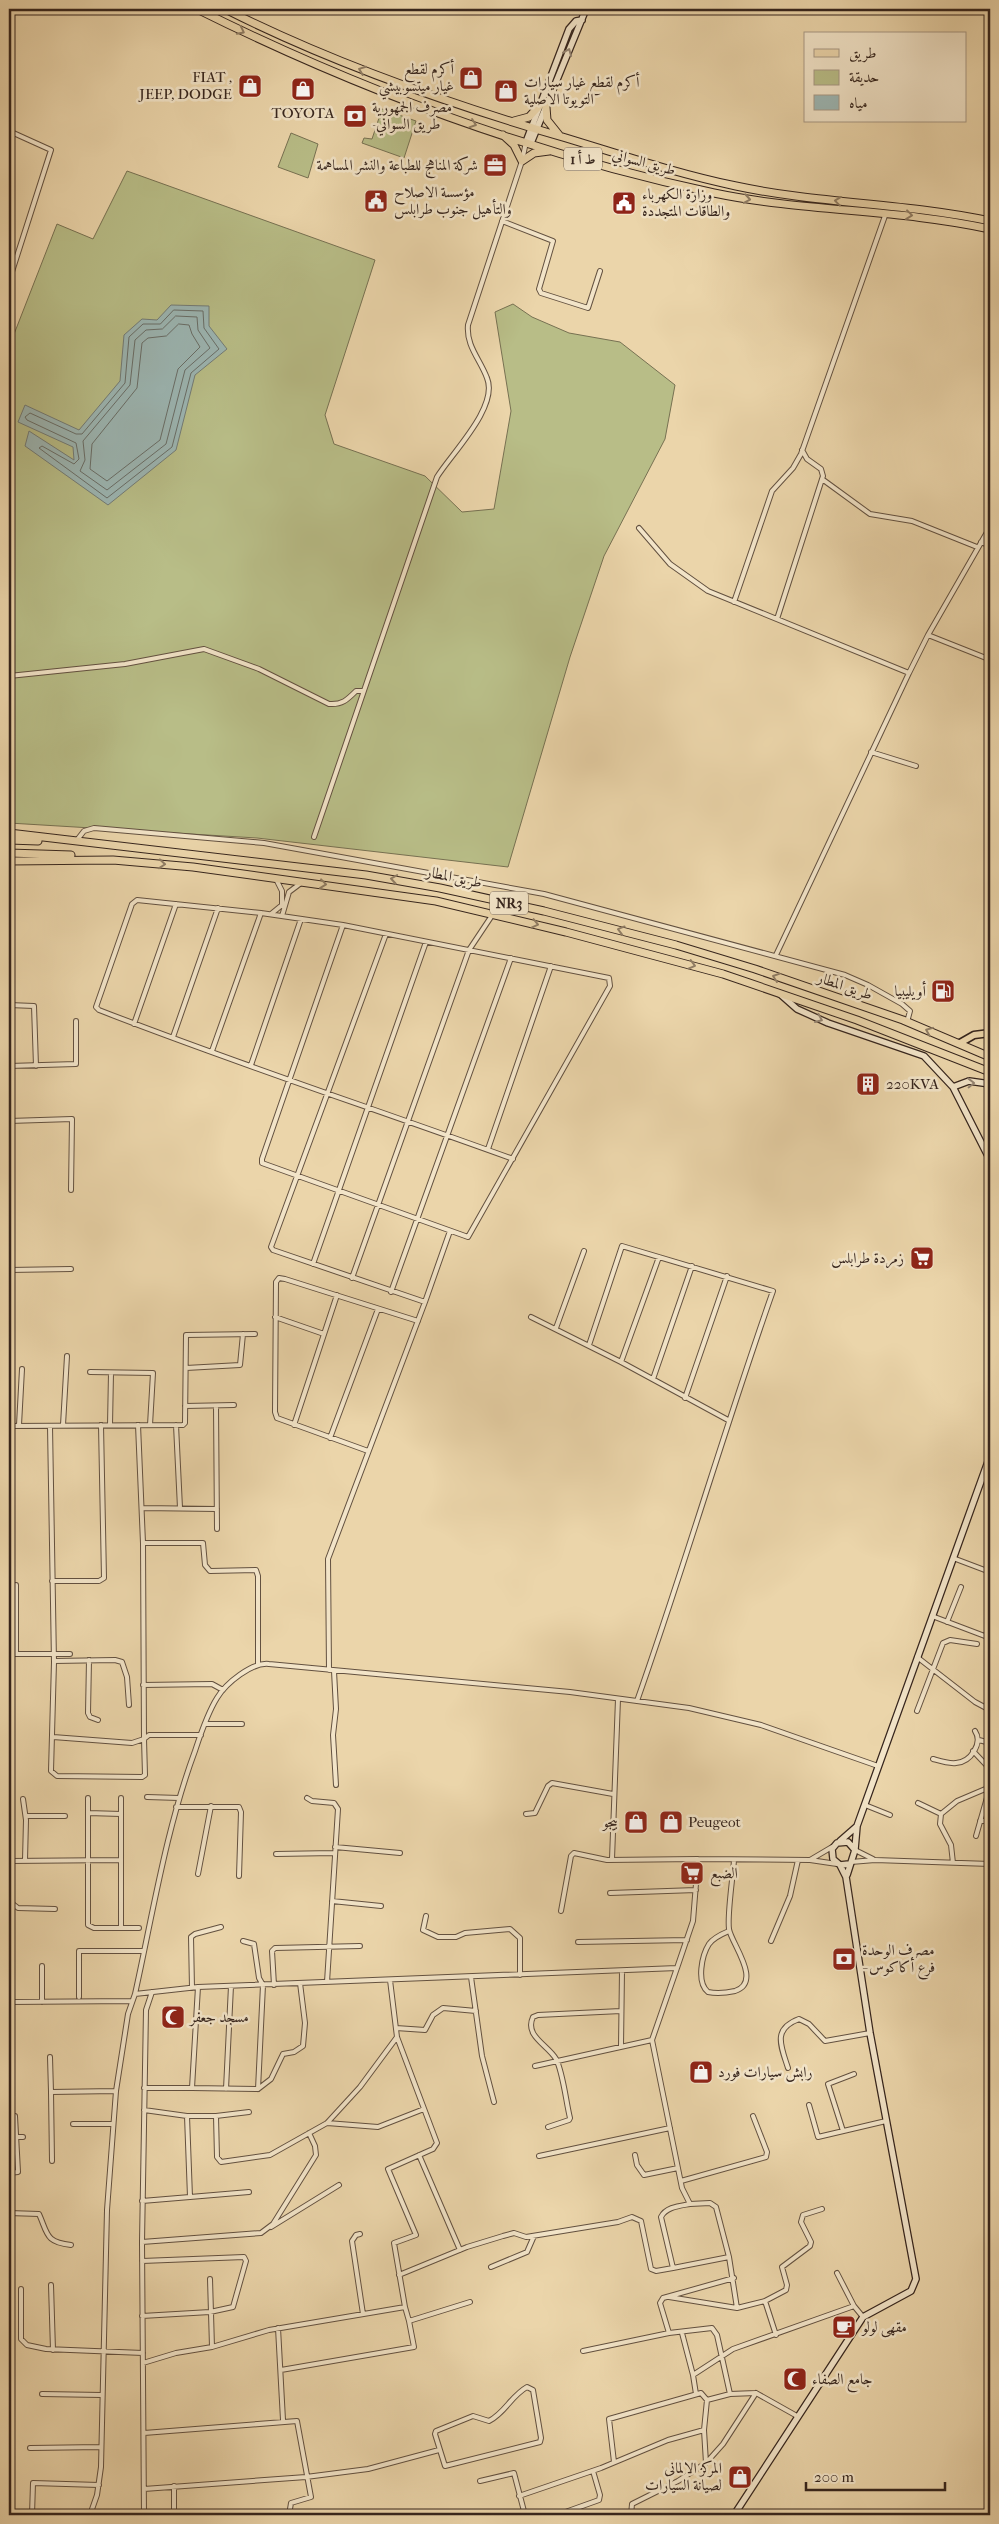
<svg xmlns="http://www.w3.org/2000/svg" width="999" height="2524" viewBox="0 0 999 2524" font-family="'IM FELL French Canon',Amiri,serif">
  <rect width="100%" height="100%" fill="#ebd5aa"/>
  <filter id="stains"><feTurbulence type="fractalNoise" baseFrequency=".004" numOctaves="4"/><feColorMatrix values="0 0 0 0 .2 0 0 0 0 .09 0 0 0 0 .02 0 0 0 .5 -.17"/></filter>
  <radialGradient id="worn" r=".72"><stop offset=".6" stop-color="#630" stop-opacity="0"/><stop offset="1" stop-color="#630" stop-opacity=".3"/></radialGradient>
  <!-- green -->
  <path fill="#b8bd87" stroke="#777152" d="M382,109l34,12 -12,37 -42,-15 2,-5 8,1z
    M291,133l27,11 -10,34 -30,-11z
    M127,171l248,89 -50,155 9,29 91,32 37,36 32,-3 17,-98 -16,-99 18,-8 19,13 37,16 51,9 55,43 -10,54 -61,117 -34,101 -62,210 -251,-29 -248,-15v-476l48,-123 36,15z"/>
  <!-- water -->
  <path fill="#9cb6b3" stroke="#737c77" d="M171,305l38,1v20l18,23 -32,26 -19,75 -68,55 -83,-59 4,-15 45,29 -1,-13 -55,-25 7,-17 54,25 41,-49 4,-46 18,-16 15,1z"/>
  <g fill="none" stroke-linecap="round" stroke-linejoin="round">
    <!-- shore -->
    <path stroke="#696e68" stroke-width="1" d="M174,310l29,1 1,17 15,21 -28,24 -19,74 -65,51 -68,-50 3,-2 32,18 5,-5 -3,-16 -49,-23 -2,-3 5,-4 46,21h6l43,-51 4,-46 14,-13h17z
      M176,316l21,1 1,13 12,18 -25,22 -19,74 -59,46 -27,-19 5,-11 -2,-19 47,-56 5,-45 11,-10 16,-1z
      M179,324l10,1 3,9 8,13 -22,22 -18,71 -53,41 -17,-12 2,-25 45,-56 5,-45 6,-5 18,-2z"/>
    <!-- street casing -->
    <g stroke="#635140" stroke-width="6">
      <path id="street" d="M9,131l42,19 -42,131
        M9,143l3,-11
        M502,221l51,20 -14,48 2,4 47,15 12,-37
        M822,479l48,35 42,7 65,26
        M639,528l31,36 38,27 201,82
        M981,542l9,4
        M734,602l38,-111 21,-23 8,-14 85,-241
        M777,619l46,-143 -2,-7 -14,-10 -5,-9
        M928,635l58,23
        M9,676l116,-12 79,-15 55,20 70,35c13,1 18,-4 27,-13h6
        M871,752l45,14
        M314,837l123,-360c14,-23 62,-70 50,-99 -7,-19 -21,-32 -19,-53l54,-164 4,-19
        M77,840l7,-9 10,-3 170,15 280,51 301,81 23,10 34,19 8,7 -3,11
        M276,879l6,12v15
        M271,914l11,-9
        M282,916l7,-24 12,-9
        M343,925l-81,234v4l206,74 142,-251 -1,-8 -266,-53 -82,-12 -124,-13 -5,4 -36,103 3,3c136,53 276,99 414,149
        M386,934l-115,313 2,3 152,52 25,-71
        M776,955l133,-282 19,-38 62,-108
        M9,1005l25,1 2,60
        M134,1024l42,-120
        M173,1037l45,-129
        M212,1051l49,-138
        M251,1065l50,-146
        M9,1066l67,-2v-43
        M9,1121l63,-2 -1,71
        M488,1149l63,-183
        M9,1151v-30
        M313,1264l113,-322
        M9,1270l62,-1
        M352,1278l117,-328 24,-36
        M391,1292l120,-334
        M275,1317l49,17
        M531,1317l90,45 107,58
        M556,1328l28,-77
        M589,1345l33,-99 151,45c-48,136 -88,274 -136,410
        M621,1362l38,-105
        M186,1368l54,-3 3,-31
        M90,1372l63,1 -3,52
        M653,1379l39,-113
        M685,1398l42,-122
        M185,1406l49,-1
        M216,1406l1,123
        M19,1425l3,-56
        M63,1425l4,-69
        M110,1425l1,-52
        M138,1425l5,118h60l2,22 5,6 46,-1 2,6v89
        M176,1425l4,83
        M294,1425l43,-130
        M9,1426l174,-1 2,-2 1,-88 69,-1
        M50,1426l4,236 -3,109 6,5 85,1 3,-2 -1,-36 5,-4h52
        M330,1438l48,-129
        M368,1451l-91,-33 -2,-6 1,-130 3,-4 6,1 133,42
        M142,1508l75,1
        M953,1558l37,14
        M52,1581h47l5,-3 -3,-153
        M16,1585v69
        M932,1616l58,22
        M947,1622l14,-35
        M986,1636l4,-15
        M9,1654h61
        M917,1657l58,45 15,8
        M89,1660l-1,53 2,4 8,3
        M54,1661l61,-1 7,2 5,15 2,28
        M329,1670l-1,-111 97,-257
        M334,1671l2,38 -3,26 3,50
        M143,1685l69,-1 11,6
        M917,1711l26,-68 7,-3 27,4
        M205,1724h37
        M53,1737l79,6 12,-4 -1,-196
        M979,1740l11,3
        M973,1751l17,18
        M933,1759c7,2 16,5 23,4 15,-1 27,-20 19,-32
        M147,1797l32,1
        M88,1798v127l6,3h45
        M307,1798l5,3 22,2 4,6 -11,173
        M23,1799l3,21 -1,40
        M918,1803l23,11
        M865,1805l25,10
        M176,1807h63l2,5 -2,64
        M88,1813l33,1
        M526,1814l9,-1 13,-27 4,-3 61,11
        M26,1816h39
        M980,1821h10
        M976,1836l14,-49
        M335,1847l65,6
        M855,1850l18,9
        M276,1854l58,-1
        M612,1859l6,-160
        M810,1860l27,4
        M9,1861l111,-1
        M851,1862l24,-2 115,4
        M953,1863l-2,-18 -11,-21 1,-10 16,-13 33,-14
        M198,1874l13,-68
        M610,1893l86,-3
        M9,1901l9,7 37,1
        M332,1901l49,5
        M561,1911l10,-55 3,-3 33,7 91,-1
        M426,1916l-3,14 15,7h18l9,-4 45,-4 10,9v37
        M121,1928v-130
        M729,1931c-7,3 -15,6 -20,13 -7,11 -13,38 -1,48 9,2 18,1 27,-1 28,-9 -4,-48 -6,-62 -2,-15 4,-52 5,-69
        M771,1941l19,-45 8,-36
        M578,1942l109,-2
        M42,1966v36
        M471,1977l11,79 12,46
        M274,1985l-2,-34 3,-3 85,-2
        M192,1988l-1,-51 4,-3 26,-7
        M135,1994c18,-81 31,-165 60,-243 6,-18 12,-37 22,-53 9,-15 35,-36 52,-34l301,28 119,16 72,17 117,41
        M79,1997v-46h64
        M9,2002l123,-1
        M396,2028l29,2 8,-15 10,-7 33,3
        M621,2046l1,-75
        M50,2057l1,35
        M535,2066l117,-26
        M788,2068c-7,-22 -16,-39 11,-49l10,5 16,17 45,-8
        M144,2088h48l6,-101
        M192,2088l66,1 5,-104 -4,-7 -5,-34 -11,-3
        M226,2089l5,-103
        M258,2089l13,-10 12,-25 11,-2 9,-6 2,-23 -5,-40
        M809,2105l9,32 68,-16
        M187,2116h29l1,41 4,5 49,-7 57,-32 33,-36 37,-50
        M216,2116l33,-4
        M327,2123l51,4 46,-18
        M73,2124h40
        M548,2127l21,-7 1,-2c-4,-16 -7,-46 -14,-59 -8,-14 -32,-23 -23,-42l5,-2 83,-4
        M843,2131l-15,-47 26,-10
        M9,2137h14
        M419,2155l41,95
        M635,2155l2,10 7,10 34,-7
        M539,2156l131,-28
        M52,2161l-1,-69 65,-1
        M9,2173l9,-1 -3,-56
        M681,2181l85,-24 1,-5 -14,-36
        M190,2197l59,-5
        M142,2201l48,-4 -3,-81 -43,-6
        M690,2204c-11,2 -24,3 -29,13l12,51 56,-11
        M9,2213l30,1c9,20 6,28 32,31
        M271,2227l68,-42
        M360,2234l-4,1 -4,6 11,73
        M142,2242l119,-9 12,-9 43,-69 -1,-9 -6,-13
        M142,2261l102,-4 2,4 -13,46 -23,5 -68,4
        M491,2267l36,-15 7,-16
        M837,2273l17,33
        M399,2275l68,-28 36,-11 11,-3 12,4 92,-15 14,-5 9,4 10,48 5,2 17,-3
        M210,2279l2,68
        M51,2285l2,65
        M21,2289v50l6,6 19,4 97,4
        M669,2297l68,11 -8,-51 -13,-50 -6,-4 -20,1 -8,-16 -30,-148 25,-72
        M765,2301l21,-11 1,-5 -5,-18 28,-21 1,-4 -10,-20 2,-7 19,-6
        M405,2307l4,14 61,-19
        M737,2308l28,-7 11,34
        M278,2328l5,92
        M669,2333l-9,-30 3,-5 71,-20
        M682,2333l11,42 40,-26 121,-43 9,11
        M583,2351l86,-18 43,-5 5,7 13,59
        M143,2363l33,-10 36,-6 57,-17 136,-23 -11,-64 22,-8 -28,-66 45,-20 4,-6 -40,-106 -7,-57
        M281,2370l133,-23 -5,-26
        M693,2375l3,19
        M527,2387l6,3 8,48 -1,4 -95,24 -10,-32 1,-3 37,-15 16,5c16,-8 22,-25 38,-34z
        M42,2394l60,1
        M144,2433l153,-12 14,76 -20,6 -2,12
        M30,2448l71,-1
        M614,2462l-5,-43 92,-26 6,7 23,-6 26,-1 41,23
        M706,2463l17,-19 33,-51
        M480,2481l34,-8 11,42
        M174,2486v29
        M144,2489l162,-12 62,-8 71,-19
        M519,2496l82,-28 67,-28 36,-10
        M32,2515l1,-32 66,2
        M90,2515l7,-20 4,-28 6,-257 9,-119 12,-77 7,-20 63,-7 479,-19 16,-47 5,-62 112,1 22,-13
        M144,2515l-2,-273 4,-232 6,-18
        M557,2515l42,-15 1,-5 -7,-24
        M631,2515l1,-11 46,-23 28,-18 -2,-33 3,-30"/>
    </g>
    <!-- secondary casing -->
    <g stroke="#36251d" stroke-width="8">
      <path id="secondary" d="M526,142l43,-113 7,-8 6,-1
        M531,143l55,-134
        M780,994l17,15 31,14 96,33 29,31 37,73
        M953,1087l16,-6 21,3
        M840,1841l16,-14
        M855,1849l2,-23 133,-370
        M847,1875l8,-25 -7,-8 -11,1 -5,6 1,10 7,6 9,-1
        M734,2515l129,-198 48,-26 5,-12 -46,-246 -24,-156 -6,-12"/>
    </g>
    <!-- primary casing -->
    <g stroke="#36251d" stroke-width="9">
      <path id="primary" d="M960,1043l14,-8 16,-2"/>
    </g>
    <!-- highway casing -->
    <g stroke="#36251d" stroke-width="9">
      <path id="highway" d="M197,9c163,81 339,146 517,184 91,19 185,16 276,36
        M225,9c109,55 224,95 341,129 56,17 112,36 170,48 84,18 170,17 254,35
        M546,107l1,13 12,15
        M514,121l15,-4 11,-12
        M503,135l11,10 8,16 12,-8 15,-2
        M9,833l357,42 74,13 104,23 132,34 79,24 148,51 87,37
        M9,840l29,1
        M9,853l62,2
        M9,861l104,-1 80,7 243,34 130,31 157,42 134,46 133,52"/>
    </g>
    <!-- street -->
    <use href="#street" stroke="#f2e4c8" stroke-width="4"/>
    <!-- secondary -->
    <use href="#secondary" stroke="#f2e4c8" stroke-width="5.5"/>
    <!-- primary -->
    <use href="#primary" stroke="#ebd5aa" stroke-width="6"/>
    <!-- highway -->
    <use href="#highway" stroke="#ebd5aa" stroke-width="7"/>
  </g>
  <!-- one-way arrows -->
  <defs><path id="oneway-chevron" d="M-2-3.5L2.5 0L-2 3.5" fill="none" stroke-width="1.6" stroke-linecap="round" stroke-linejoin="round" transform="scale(1.25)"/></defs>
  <g stroke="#907d64">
    <use href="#oneway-chevron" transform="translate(241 31) rotate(27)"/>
    <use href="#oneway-chevron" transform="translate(362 70) rotate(-159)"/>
    <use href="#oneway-chevron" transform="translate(473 124) rotate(19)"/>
    <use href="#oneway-chevron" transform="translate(747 199) rotate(10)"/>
    <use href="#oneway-chevron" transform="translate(838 201) rotate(-173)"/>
    <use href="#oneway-chevron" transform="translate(909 215) rotate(7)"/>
    <use href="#oneway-chevron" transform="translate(162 864) rotate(5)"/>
    <use href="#oneway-chevron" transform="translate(394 879) rotate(-171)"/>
    <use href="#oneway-chevron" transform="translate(323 884) rotate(7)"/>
    <use href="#oneway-chevron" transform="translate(535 924) rotate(13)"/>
    <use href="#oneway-chevron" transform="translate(621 930) rotate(-165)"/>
    <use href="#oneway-chevron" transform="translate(692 965) rotate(15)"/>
    <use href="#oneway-chevron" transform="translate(776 977) rotate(-161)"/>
    <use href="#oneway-chevron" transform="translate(929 1031) rotate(-158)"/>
  </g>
  <g stroke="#948472">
    <use href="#oneway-chevron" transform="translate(568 52) rotate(-68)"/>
    <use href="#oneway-chevron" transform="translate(819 1019) rotate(24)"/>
    <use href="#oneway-chevron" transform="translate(971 1083) rotate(-1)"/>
  </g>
  <!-- icons -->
  <defs>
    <g id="shop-square" transform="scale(1.25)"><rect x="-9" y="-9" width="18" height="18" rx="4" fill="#8f2418" stroke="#f2e4c8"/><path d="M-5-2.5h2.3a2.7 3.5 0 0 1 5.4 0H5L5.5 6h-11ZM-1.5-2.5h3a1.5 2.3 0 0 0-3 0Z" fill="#fff"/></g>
    <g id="bank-square" transform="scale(1.25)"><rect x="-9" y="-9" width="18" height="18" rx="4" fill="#8f2418" stroke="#f2e4c8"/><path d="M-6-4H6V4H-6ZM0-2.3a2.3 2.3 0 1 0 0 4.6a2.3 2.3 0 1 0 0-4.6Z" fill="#fff"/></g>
    <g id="office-square" transform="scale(1.25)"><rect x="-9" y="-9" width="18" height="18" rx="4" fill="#8f2418" stroke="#f2e4c8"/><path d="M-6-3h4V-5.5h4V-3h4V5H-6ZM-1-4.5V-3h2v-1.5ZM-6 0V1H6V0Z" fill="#fff"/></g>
    <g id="civic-square" transform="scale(1.25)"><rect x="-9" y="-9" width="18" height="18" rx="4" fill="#8f2418" stroke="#f2e4c8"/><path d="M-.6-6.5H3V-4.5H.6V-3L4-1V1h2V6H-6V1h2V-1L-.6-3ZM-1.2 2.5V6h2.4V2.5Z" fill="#fff"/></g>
    <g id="fuel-square" transform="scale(1.25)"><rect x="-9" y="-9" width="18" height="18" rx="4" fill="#8f2418" stroke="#f2e4c8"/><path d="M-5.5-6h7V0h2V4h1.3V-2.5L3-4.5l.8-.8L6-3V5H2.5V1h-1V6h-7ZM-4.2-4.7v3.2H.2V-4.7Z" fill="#fff"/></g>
    <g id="building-square" transform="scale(1.25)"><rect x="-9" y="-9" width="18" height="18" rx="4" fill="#8f2418" stroke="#f2e4c8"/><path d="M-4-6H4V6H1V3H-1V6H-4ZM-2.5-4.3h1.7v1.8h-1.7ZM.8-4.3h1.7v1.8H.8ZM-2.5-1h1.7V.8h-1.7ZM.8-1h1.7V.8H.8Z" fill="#fff"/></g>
    <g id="supermarket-square" transform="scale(1.25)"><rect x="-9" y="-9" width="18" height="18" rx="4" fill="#8f2418" stroke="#f2e4c8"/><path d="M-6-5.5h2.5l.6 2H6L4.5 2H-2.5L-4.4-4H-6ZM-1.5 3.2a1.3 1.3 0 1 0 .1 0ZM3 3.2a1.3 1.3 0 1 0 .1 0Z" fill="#fff"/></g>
    <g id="mosque-square" transform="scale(1.25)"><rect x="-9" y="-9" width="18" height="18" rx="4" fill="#8f2418" stroke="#f2e4c8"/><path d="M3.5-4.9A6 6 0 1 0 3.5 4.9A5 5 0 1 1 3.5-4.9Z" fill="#fff"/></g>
    <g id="cafe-square" transform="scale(1.25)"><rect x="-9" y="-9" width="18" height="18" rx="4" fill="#8f2418" stroke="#f2e4c8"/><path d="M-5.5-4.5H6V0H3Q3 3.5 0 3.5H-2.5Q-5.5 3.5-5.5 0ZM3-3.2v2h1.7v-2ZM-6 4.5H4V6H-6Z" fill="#fff"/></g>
  </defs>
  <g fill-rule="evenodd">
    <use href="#shop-square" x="471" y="78"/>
    <use href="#shop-square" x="250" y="86"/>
    <use href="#shop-square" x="303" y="89"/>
    <use href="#shop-square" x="506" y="91"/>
    <use href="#bank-square" x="355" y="116"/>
    <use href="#office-square" x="495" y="165"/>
    <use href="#civic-square" x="376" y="201"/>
    <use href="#civic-square" x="624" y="203"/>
    <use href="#fuel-square" x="943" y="991"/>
    <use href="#building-square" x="868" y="1084"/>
    <use href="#supermarket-square" x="922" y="1258"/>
    <use href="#shop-square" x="636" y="1822"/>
    <use href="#shop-square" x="671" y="1822"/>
    <use href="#supermarket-square" x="692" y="1873"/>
    <use href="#bank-square" x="844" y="1959"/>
    <use href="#mosque-square" x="173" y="2017"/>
    <use href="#shop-square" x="701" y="2072"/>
    <use href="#cafe-square" x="844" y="2327"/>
    <use href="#mosque-square" x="795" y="2379"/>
    <use href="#shop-square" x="740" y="2477"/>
  </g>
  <g text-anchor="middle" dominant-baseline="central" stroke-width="5" stroke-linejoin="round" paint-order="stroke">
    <!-- shield labels -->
    <g fill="#f2e4c8" stroke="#6e5e50" stroke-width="1">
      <rect x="564" y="147.5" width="38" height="23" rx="4"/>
      <rect x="490" y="891.5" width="38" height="23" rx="4"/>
    </g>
    <g font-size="14" font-weight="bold" fill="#36251d">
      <text x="583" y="159">ط أ 1</text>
      <text x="509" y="903">NR3</text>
    </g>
    <!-- poi labels -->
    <g font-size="15" fill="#36251d" stroke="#f2e4c8" text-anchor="start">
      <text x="454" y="69" text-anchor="end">أكرم لقطع<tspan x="454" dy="17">غيار ميتسوبيشي</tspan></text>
      <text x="232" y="77" text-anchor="end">FIAT ,<tspan x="232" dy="17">JEEP, DODGE</tspan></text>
      <text x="524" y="82">أكرم لقطع غيار سيارات<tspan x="524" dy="17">التويوتا الاصلية</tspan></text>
      <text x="372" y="107">مصرف الجمهورية<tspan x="372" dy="17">-طريق السواني</tspan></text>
      <text x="303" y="113" text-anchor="middle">TOYOTA</text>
      <text x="478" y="165" text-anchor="end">شركة المناهج للطباعة والنشر المساهمة</text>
      <text x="394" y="192">مؤسسة الاصلاح<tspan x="394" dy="17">والتأهيل جنوب طرابلس</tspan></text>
      <text x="642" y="194">وزارة الكهرباء<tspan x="642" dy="17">والطاقات المتجددة</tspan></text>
      <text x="926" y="991" text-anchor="end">أويليبيا</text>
      <text x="886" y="1084">220KVA</text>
      <text x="904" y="1258" text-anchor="end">زمردة طرابلس</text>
      <text x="618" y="1822" text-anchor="end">بيجو</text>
      <text x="688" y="1822">Peugeot</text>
      <text x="710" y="1873">الضبع</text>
      <text x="862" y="1950">مصرف الوحدة<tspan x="862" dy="17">- فرع أكاكوس</tspan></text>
      <text x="190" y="2017">مسجد جعفر</text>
      <text x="718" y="2072">رابش سيارات فورد</text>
      <text x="862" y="2327">مقهى لولو</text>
      <text x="812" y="2379">جامع الصفاء</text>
      <text x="722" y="2468" text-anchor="end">المركز الالماني<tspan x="722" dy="17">لصيانة السيارات</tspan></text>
    </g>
    <!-- street labels -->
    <g font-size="15" fill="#36251d" stroke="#f2e4c8">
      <text transform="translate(644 162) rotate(15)">طريق السواني</text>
      <text transform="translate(454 877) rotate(12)">طريق المطار</text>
      <text transform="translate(845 986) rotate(19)">طريق المطار</text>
    </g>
  </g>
  <!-- margin -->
  <rect width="999" height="2524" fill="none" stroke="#ebd5aa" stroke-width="30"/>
  <rect x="10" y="10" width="979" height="2504" fill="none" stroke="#36251d" stroke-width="2.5"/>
  <rect x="15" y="15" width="969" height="2494" fill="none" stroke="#36251d"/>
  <!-- legend -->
  <rect x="804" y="32" width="162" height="90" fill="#f2e4c8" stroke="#a79884"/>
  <rect x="814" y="49" width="25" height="8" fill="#ebd5aa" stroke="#a79884"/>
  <text x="849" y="58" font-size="15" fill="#36251d">طريق</text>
  <rect x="814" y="70" width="25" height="15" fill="#b8bd87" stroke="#a79884"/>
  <text x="849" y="82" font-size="15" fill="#36251d">حديقة</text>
  <rect x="814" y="95" width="25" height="15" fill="#9cb6b3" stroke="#a79884"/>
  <text x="849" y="108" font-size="15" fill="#36251d">مياه</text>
  <!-- scale -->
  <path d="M806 2482v8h139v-8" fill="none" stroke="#36251d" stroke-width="2.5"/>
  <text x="814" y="2482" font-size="15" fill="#36251d" stroke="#f2e4c8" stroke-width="4" paint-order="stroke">200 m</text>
  <rect width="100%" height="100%" filter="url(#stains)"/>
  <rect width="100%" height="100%" fill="url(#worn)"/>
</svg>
